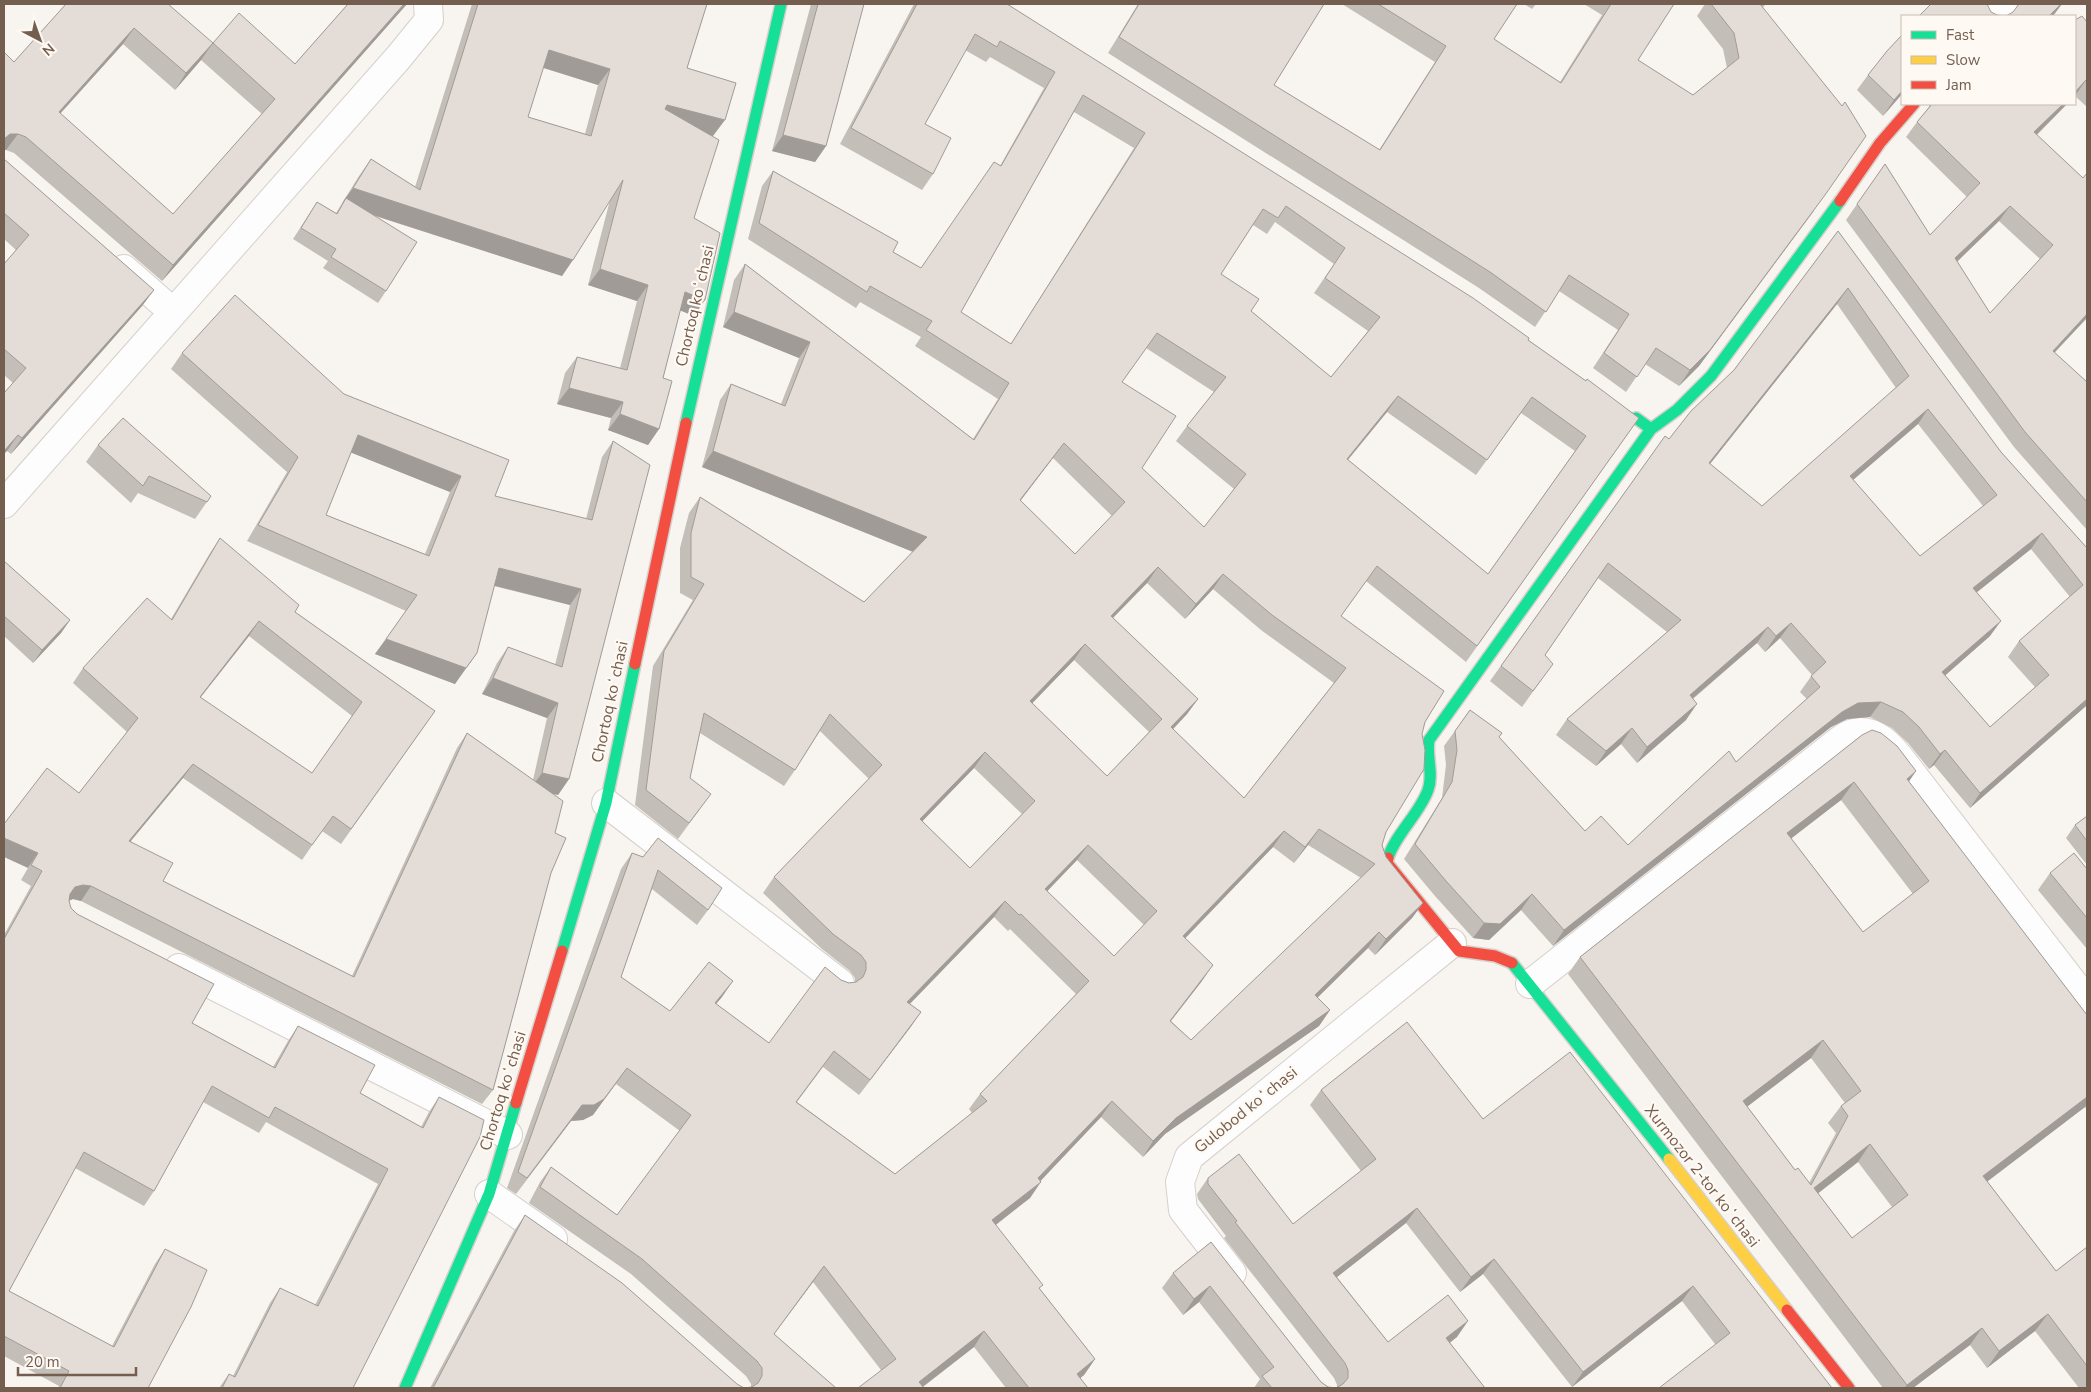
<svg xmlns="http://www.w3.org/2000/svg" width="2091" height="1392" viewBox="0 0 2091 1392" font-family="'Nunito Sans',sans-serif">
  <rect width="100%" height="100%" fill="#f8f4f0"/>
  <g fill="none" stroke-linecap="round" stroke-linejoin="round">
    <!-- street casing -->
    <g stroke="#d5d0cb" stroke-width="30">
      <path id="street" d="M1991,16l12,-12
        M124,269l49,43
        M4,504l394,-446 31,-38 -1,-16
        M606,803l234,180
        M179,968l329,167
        M1530,984l295,-232c7,-5 17,-15 25,-18 26,-9 44,16 57,33l180,234
        M489,1194l64,45
        M1232,1273l-49,-63 -3,-28 9,-25 263,-214"/>
    </g>
    <!-- fast casing -->
    <g stroke="#d6d0ca" stroke-width="14">
      <path id="fast" d="M1636,418l15,11 26,-19 34,-34 129,-175
        M686,423l95,-419
        M1388,858c7,-23 32,-45 40,-68 6,-16 -2,-34 1,-50l222,-311
        M562,951l44,-148 29,-139
        M1512,963l157,196
        M405,1388l84,-194 27,-91"/>
    </g>
    <!-- slow casing -->
    <g stroke="#d6d0ca" stroke-width="14">
      <path id="slow" d="M1669,1159l118,151"/>
    </g>
    <!-- jam casing -->
    <g stroke="#d6d0ca" stroke-width="14">
      <path id="jam" d="M1840,201l40,-58 34,-39
        M635,664l51,-241
        M1388,858l-1,5 72,88 36,5 17,7
        M516,1103l46,-152
        M1787,1310l62,78"/>
    </g>
    <!-- street -->
    <use href="#street" stroke="#fefdfd" stroke-width="28"/>
    <!-- fast -->
    <use href="#fast" stroke="#16e098" stroke-width="11"/>
    <!-- slow -->
    <use href="#slow" stroke="#ffcf43" stroke-width="11"/>
    <!-- jam -->
    <use href="#jam" stroke="#f24e42" stroke-width="11"/>
  </g>
  <!-- wall -->
  <path fill="#c4beb9" fill-rule="evenodd" d="M66,4l147,39 82,21 53,-60h59l-245,277 -148,-128 -8,-3h-2v-98l10,10zM123,44l52,46 26,-30 61,54 -89,100 -113,-100z
    M472,4h235l-20,64 26,68 -2,-1 -17,83v98l-14,-6 -17,68 -4,51 -11,16 -40,-15 3,-12 -54,-14 8,-31 12,-16 43,11 17,-67 -49,-16 22,-85 -48,76 -190,-61 14,76 -8,12 -55,-35 5,-7 -35,-22 24,-37 19,11 23,-37 12,-17 44,28zM543,68l55,17 -13,49 -57,-17z
    M811,4h53l-38,142 -11,16 -43,-11z
    M914,4h93l521,336 111,78 -173,244 -100,-81 -25,35 84,106 -39,110 -4,13 4,12 37,46 -11,15 -37,37 -7,-7 -51,49 13,13 -11,16 -154,108 -22,23 -42,-40 -61,64 -10,17 -34,27 44,64 55,70 -11,16 -4,3 8,10h-82l-32,-41 -51,40 -42,-17 -68,-88 -39,52 62,54h-406l84,-157 11,-16 212,169 7,4 7,-1v-3l-5,-8 -115,-102 -102,-71 11,-21 11,-15 66,48 63,-84 -64,-47 -23,31 -10,5 -12,1 -55,73 -9,-6 114,-319 11,-16 11,4 65,53 -11,15 -45,-36 -31,88 49,34 52,-14 -6,7 53,39 72,-63 8,3 6,-1v-4l-5,-7 -28,-22 -59,-56 11,-16 95,-98 -49,-48 -25,39 -11,16 -84,-53 -10,45 10,31 -22,30 -43,-34 18,-139 40,-66 -13,-7v-45l9,-35 11,-16 164,105 49,-50 -211,-85 18,-67 11,-16 50,20 18,-46 -76,-31 11,-47 11,-16 228,175 25,-40 -83,-53 6,-9 -61,-35 -4,6 -108,-69 14,-53 11,-15 120,81 28,16 79,-102 44,-78 -54,-31 -4,5 -21,-12 -40,74 8,50 -11,16 -82,-46zM1074,112l60,36 -123,196 -50,-32zM1275,222l59,42 -20,29 54,38 -37,46 -80,-66 -30,-37 32,-49 14,9zM1146,348l68,44 -27,34 -11,15 58,48 -30,38 -62,-59 -20,-86zM1387,412l89,63 45,-62 54,38 -87,123 -140,-114zM1053,458l59,58 -37,38 -55,-54zM1147,583l38,36 28,-30 48,41 73,53 -90,115 -71,-69 14,-15 11,-15 -85,-81zM1074,660l75,72 -42,44 -75,-73zM974,768l48,46 -52,54 -48,-47zM1308,845l53,33 -170,162 -20,-19 31,-40 -17,-43 88,-91 21,16zM1077,860l67,65 -30,31 -67,-65zM994,917l14,14 2,-2 66,65 -96,100 -11,15 3,4 -77,61 -98,-72 26,-35 36,28 62,-83 -11,-8z
    M1138,4h186l-50,81 105,65 56,-88 -93,-58h175l-23,35 66,43 42,-67 -18,-11h90l-36,56 55,35 34,-27 -4,-19 -26,-33 8,-12h61l-3,3 51,204 -115,155 -20,20 -34,-22 -19,28 -33,-24 25,-38 -59,-39 -24,36 -56,-39 -371,-235z
    M1524,4h12l-4,5z
    M2087,22v85l-12,-11z
    M1902,35v59l-19,22 -26,-26 11,-15z
    M1929,104h138l-30,31 46,43 -28,175 32,29v148l-73,-83 -168,-227 39,-56 45,71 37,-38 -61,-60 11,-15 12,-15zM1999,221l41,38 -50,54 -33,-51z
    M4,159l150,131 -12,16 -131,148 -4,-3 6,-68 -9,-8v-111l12,-14 -12,-11z
    M1838,231l163,221 86,96v160l-1,-2 -116,102 -36,-43 -5,4 -21,-26 -16,-15 -22,-11 -23,2 -16,8 -278,219 -32,-36 -32,30 -16,-2 -38,-42 -31,-37 38,-61 4,-33 -2,-19 26,-36 29,27 86,94 43,14 108,-83 71,-63 -7,-7 12,-17 -32,-37 -15,14 -8,-9 -64,56 -7,21 -49,43 -16,-19 -25,22 -40,-31 11,-16 100,-87 -69,-54 -53,77 -3,24 -20,28 -32,-26 175,-245 4,3 65,-69zM1837,304l59,84 -134,118 -52,-42zM1918,424l65,82 -63,50 -67,-76zM2031,549l39,48 -51,44 -11,16 27,30 -45,40 -45,-52 45,-39 -14,-43z
    M182,353l162,41 151,102 91,23 16,-62 11,-16 -44,338 -11,16 -5,-1 2,39 -4,40 -58,217 -11,14 -401,-203 -8,-2 -4,2 2,7 121,115 81,44 15,-26 10,-15 62,67 61,34 8,-15 10,-15 -86,291h-134l10,-14 4,2 37,-73 10,-15 35,17 63,-121 -112,-62 -7,11 -56,-31 -49,89 -10,15 -69,-38 -66,123 103,55 43,-82 10,-15 -17,139h-90l1,-2 -55,-30v-421l27,-49 -10,-6 7,-12 51,-75 48,-61 -54,-49 10,-15 88,-49 39,-66 10,-15 75,74 140,99 -94,133 -19,-13 -20,29 -119,-82 -52,63 32,40 189,95 105,-228 10,-15 66,47 14,-62 -65,-24 15,-31 11,-16 47,18 15,-60 -76,-19 -39,98 -80,-30 31,-43 -159,-70 40,-69 -116,-103zM351,452l99,40 -25,62 -99,-39zM249,636l103,80 -40,57 -112,-75z
    M98,445l113,51 -16,23 -57,-26 -7,10 -45,-41z
    M4,561l66,59 -9,13 -28,30 -29,-27z
    M1862,735l47,47 178,233v95l-2,-3 -98,74 69,90 31,-24v141h-8l-44,-57 -48,37 -17,-23 -57,43h-30l-315,-414 12,-17zM1841,800l72,94 -50,38 -72,-94zM1811,1058l34,45 -4,3 -13,17 8,10 -27,50 -14,-13 -48,-64zM1858,1162l34,45 -40,31 -34,-45z
    M2087,816v49l-21,-27 9,-13z
    M2087,869v80l-49,-59 12,-17z
    M1321,1090l162,29 349,269 -117,-44 -33,-43 -110,86 -89,-113 -23,18 -54,-69 -69,54 51,65 69,-5 -7,6 35,45h-231l6,-9 -61,-77 -16,13 -21,-27 11,-15 38,-31 110,140 7,5 8,1 1,-1v-2l-3,-7 -110,-140 2,-2 -28,-37 -1,-5 11,-16 85,46 68,-53 -51,-66z"/>
  <!-- shaded-wall -->
  <path fill="#a09b96" d="M404,4h3l-245,277 11,-16z
    M2061,4h1l-9,12h-4z
    M134,28l-11,16 -76,84 12,-16z
    M213,43l-12,17 -26,30 11,-17z
    M549,50l61,19 -12,16 -60,-19z
    M2086,80l-11,16v-4z
    M1902,91v3l-19,22 11,-16z
    M2063,104h4l-44,44 11,-16z
    M667,105l58,15 -12,16 -58,-15z
    M10,134h8l-12,16h-2v-12z
    M783,135l43,11 -11,16 -43,-11z
    M353,188l220,72 -11,16 -220,-71 4,-7 -5,6z
    M1825,195l-126,171 -20,20 11,-16z
    M2010,206l-11,15 -55,53 11,-16z
    M600,269l48,16 -11,16 -49,-16z
    M1848,288l-11,16 -139,175 11,-16z
    M154,290l-12,16 -131,148 11,-16z
    M685,292l20,8 -11,16 -20,-8z
    M734,312l76,30 -11,16 -76,-31z
    M2087,314v4l-45,48 11,-15z
    M569,388l54,14 -12,16 -54,-14z
    M1398,396l-11,16 -51,62 11,-15z
    M1928,409l-10,15 -79,68 11,-16z
    M620,414l39,15 -11,16 -40,-15z
    M18,435l-11,16 -3,3v-3z
    M358,435l103,41 -11,16 -103,-41z
    M1064,443l-11,15 -44,58 11,-16z
    M713,451l214,86 -11,16 -214,-86z
    M2042,533l-11,16 -69,55 11,-16z
    M1158,567l-11,16 -47,48 11,-15z
    M499,568l82,21 -11,16 -82,-21z
    M1223,574l-10,15 -28,30 11,-15z
    M70,620l-9,13 -28,30 9,-13z
    M259,621l-10,15 -60,76 11,-15z
    M2001,621l-11,15 -59,52 11,-16z
    M1791,623l-11,15 -15,14 11,-16z
    M1768,627l-11,16 -78,67 11,-15z
    M386,639l91,14 -22,31 -80,-30z
    M1085,644l-11,16 -55,57 11,-16z
    M493,678l65,25 -11,15 -65,-24z
    M1198,699l-11,15 -27,29 11,-16z
    M2087,699v5l-1,2 -116,102 10,-15z
    M1881,702l-11,15 -23,2 -16,8 -278,219 11,-16 278,-218 16,-9z
    M1697,704l-11,16 -49,43 10,-16z
    M1632,728l-11,16 -25,22 10,-15z
    M1945,750l-11,15 -5,4 11,-15z
    M985,752l-11,16 -65,67 11,-16z
    M193,764l-10,14 -64,77 10,-14z
    M1916,771l-12,18 3,-10z
    M542,773l27,6 -11,16 -27,-7z
    M1854,782l-13,18 -66,51 12,-18z
    M1319,829l-11,16 -14,18 11,-16z
    M1284,831l-11,16 -101,105 11,-16z
    M4,838l34,15 -10,15 -24,-11z
    M1088,845l-11,15 -43,45 11,-16z
    M83,885l8,1 -10,15 -8,-2 -8,3 5,-8 5,-7z
    M1532,894l-11,16 -32,30 -16,-2 11,-15z
    M1005,901l-11,16 -98,101 11,-16z
    M1423,903l-11,15 -37,37 11,-16z
    M1379,932l-11,16 -64,63 11,-16z
    M1213,965l-11,16 -43,55 11,-15z
    M733,981l-11,16 -18,21 11,-15z
    M1330,1010l-11,16 -154,108 -22,23 10,-16 23,-23z
    M921,1012l-11,16 -51,67 11,-15z
    M1823,1040l-12,18 -80,61 12,-18z
    M627,1068l-34,47 -10,5 -12,1 -55,73 66,-89z
    M2087,1097v7l-2,3 -114,87 12,-18z
    M1112,1101l-11,16 -69,73 9,-8 -11,16 -49,38 11,-16 46,-42z
    M1870,1144l-12,18 -56,44 12,-18z
    M1417,1208l-11,15 -83,65 10,-15z
    M1494,1259l-11,15 -23,18 11,-15z
    M824,1266l-11,16 -50,67 11,-15z
    M1210,1286l-11,16 -16,13 11,-16z
    M1693,1286l-11,15 -110,86 11,-15z
    M2048,1314l-13,17 -48,37 12,-17z
    M1468,1321l-11,16 -22,16 11,-15z
    M1982,1328l-12,17 -57,43h-9l3,-3z
    M984,1331l-10,16 -53,41 -2,-6z
    M1095,1359l-11,16 -16,13 9,-14z"/>
  <!-- building -->
  <path fill="#e4ddd7" stroke="#a09b96" fill-rule="evenodd" d="M66,4h102l45,39 26,-30 56,51 53,-60h56l-231,261 -147,-128 -8,-3h-8l-6,5v-87l10,10zM134,28l52,45 27,-30 62,56 -102,115 -114,-102z
    M478,4h229l-20,64 49,15 -11,37 -58,-15 -2,4 54,31 -25,78 26,15 -15,67 -20,-8 -22,86 9,3 -13,48 -39,-15 3,-12 -54,-14 8,-31 50,13 21,-85 -48,-16 23,-89 -50,80 -220,-72 18,-29 49,31zM549,50l61,19 -19,67 -63,-19z
    M818,4h46l-38,142 -43,-11z
    M917,4h90l466,294 56,40 -1,2 58,41 1,-2 52,39 -162,228 -100,-80 -36,50 103,75 -19,31 -3,12 3,16 -1,19 -38,63 -4,13 4,12 37,46 -37,36 -7,-7 -64,63 15,15 -154,108 -23,23 -41,-40 -74,77 3,4 -49,38 51,65 -4,3 56,71 -18,15 11,14h-59l-45,-57 -65,51 5,6h-66l38,-29 -72,-93 -50,68 62,54h-403l92,-173 97,68 115,101 7,4 8,-1 6,-4 4,-7v-8l-5,-7 -115,-102 -102,-72 11,-20 66,48 74,-100 -64,-47 -23,31 -10,6h-12l-55,73 -9,-6 114,-319 11,4 15,-19 64,50 -14,22 -50,-40 -37,107 49,34 39,-49 24,19 -18,22 54,40 56,-76 16,13 8,3 7,-1 7,-5 3,-7v-8l-5,-7 -28,-21 -59,-57 108,-112 -52,-51 -35,56 -91,-57 -14,65 21,16 -22,29 -43,-33 18,-139 40,-67 -13,-7v-44l9,-36 164,105 63,-65 -214,-86 18,-67 54,22 25,-64 -76,-30 11,-48 229,176 35,-57 -83,-53 6,-9 -62,-35 -3,6 -108,-69 14,-52 125,71 -5,10 28,16 73,-106 7,4 54,-94 -55,-31 -3,6 -22,-13 -50,90 26,14 -18,36 -82,-46zM1083,95l62,38 -134,211 -50,-32zM1286,206l59,42 -20,30 55,39 -49,60 -80,-66 8,-12 -38,-25 42,-65 15,9zM1157,333l69,44 -39,49 59,48 -42,53 -62,-59 34,-52 -54,-34zM1398,396l89,64 45,-63 54,39 -98,138 -141,-115zM1064,443l61,59 -50,52 -55,-54zM1158,567l38,37 27,-30 49,41 74,53 -102,130 -73,-71 27,-28 -87,-83zM1085,644l77,75 -55,57 -77,-75zM985,752l50,49 -65,67 -50,-49zM1319,829l56,35 -184,176 -21,-19 43,-56 -30,-29 101,-105 21,16zM1088,845l69,66 -43,45 -69,-67zM1005,901l14,14 2,-1 68,67 -109,113 7,7 -92,73 -99,-72 38,-51 36,29 51,-68 -14,-10z
    M1139,4h185l-50,81 106,65 66,-104 -68,-42h139l-23,35 67,44 50,-79h63l-36,56 55,35 46,-37 -5,-25 -23,-29h49l82,102 3,-4 21,34 -41,59 -115,155 -20,20 -34,-22 -19,29 -33,-24 25,-39 -60,-39 -23,37 -56,-40 -371,-235z
    M1931,4h56l4,8 6,3 9,1 7,-4 6,-8h42l-12,12h-130z
    M2082,16l5,6v59l-1,-1 -11,12v-72z
    M1902,35v56l-8,9 -26,-25 19,-24z
    M1932,104h131l-29,28 49,46 4,-5v141l-34,37 34,31v120l-62,-70 -168,-228 28,-40 45,71 50,-52 -63,-61zM2010,206l43,39 -63,68 -35,-55z
    M4,159l150,131 -132,148 -4,-3 -14,16v-58l22,-25 -22,-19v-85l25,-29 -25,-22z
    M346,198l71,44 -31,49 -55,-34 5,-8 -35,-21 16,-26 20,12z
    M1838,231l163,221 86,96v151l-107,94 -35,-43 -5,4 -21,-27 -16,-15 -22,-10 -23,1 -16,9 -278,218 -32,-36 -32,30 -16,-1 -38,-42 -31,-37 37,-62 5,-32 -2,-19 15,-21 32,23 -3,4 86,94 16,-15 27,29 101,-94 7,11 84,-75 -9,-11 15,-14 -35,-39 -15,13 -8,-9 -78,68 7,9 -50,43 -15,-19 -26,23 -39,-32 114,-99 -73,-57 -63,92 8,9 -20,27 -32,-25 164,-230 4,3 22,-28 43,-41zM1848,288l61,88 -147,130 -53,-43zM1928,409l69,86 -77,61 -70,-80zM2042,533l41,52 -64,56 30,34 -59,52 -48,-55 59,-51 -28,-33z
    M235,295l109,99 165,66 -14,36 97,24 21,-79 37,24 -81,314 -27,-6 16,-70 -65,-25 15,-31 54,20 19,-78 -82,-21 -22,85 -11,15 -80,-29 31,-44 -159,-70 40,-68 -116,-104zM358,435l103,41 -32,80 -103,-41z
    M123,418l88,78 -4,6 -58,-26 -6,10 -45,-41z
    M220,538l79,67 -4,7 140,99 -84,118 -18,-13 -21,29 -119,-81 -64,77 44,22 -10,18 191,96 113,-244 96,68 -8,32 11,5 -15,35 -58,217 -402,-204 -8,-1 -8,2 -5,7 -1,7 2,7 6,6 137,70 -22,39 83,45 23,-42 77,39 -15,28 63,35 16,-31 45,23 -4,17 -127,251h-131l7,-14 6,3 45,-89 38,18 70,-137 -113,-62 -6,11 -57,-32 -58,105 -70,-39 -75,139 105,56 51,-98 42,21 -16,37 -43,81h-88l9,-17 -65,-35v-397l38,-68 -11,-6 7,-12 -34,-15v-14l43,-56 32,25 59,-75 -55,-50 64,-70 25,22zM259,621l103,81 -50,71 -112,-76z
    M4,561l66,59 -28,30 -38,-34z
    M1872,730l9,3 16,13 19,25 -9,8 180,236v82l-104,79 73,95 31,-24v119l-39,-52 -49,37 -17,-23 -75,57 -327,-428 282,-222zM1854,782l75,99 -66,51 -76,-99zM1823,1040l38,51 -20,15 7,10 -37,69 -13,-17 -3,2 -52,-69zM1870,1144l38,51 -56,43 -38,-50z
    M2087,816v25l-12,-16z
    M2074,853l13,16v49l-37,-45z
    M1407,1022l76,97 87,-67 262,336h-173l71,-55 -37,-47 -110,86 -89,-113 -23,18 -54,-69 -84,65 55,69 60,-47 20,26 -22,17 39,50h-213l-10,-12 12,-9 -64,-81 -16,13 -21,-26 38,-31 110,140 7,5 8,1 7,-4 5,-6v-8l-3,-7 -110,-141 2,-1 -29,-37v-6l31,-24 54,70 83,-65 -55,-69z"/>
  <g text-anchor="middle" dominant-baseline="central" stroke-width="4.5" stroke-linejoin="round" paint-order="stroke">
    <!-- street labels -->
    <g font-size="16" fill="#745e50" stroke="#fef9f2">
      <text transform="translate(695 306) rotate(-77)">Chortoq koʻchasi</text>
      <text transform="translate(610 702) rotate(-78)">Chortoq koʻchasi</text>
      <text transform="translate(503 1091) rotate(-73)">Chortoq koʻchasi</text>
      <text transform="translate(1246 1110) rotate(-39)">Gulobod koʻchasi</text>
      <text transform="translate(1702 1176) rotate(52)">Xurmozor 2-tor koʻchasi</text>
    </g>
  </g>
  <!-- border -->
  <rect width="2091" height="1392" fill="none" stroke="#745e50" stroke-width="10"/>
  <!-- legend -->
  <rect x="1901" y="15" width="175" height="90" fill="#fef9f2" stroke="#c7bbb1"/>
  <rect x="1911" y="31" width="25" height="8" fill="#16e098" stroke="#c7bbb1"/>
  <text x="1946" y="40" font-size="15" fill="#745e50">Fast</text>
  <rect x="1911" y="56" width="25" height="8" fill="#ffcf43" stroke="#c7bbb1"/>
  <text x="1946" y="65" font-size="15" fill="#745e50">Slow</text>
  <rect x="1911" y="81" width="25" height="8" fill="#f24e42" stroke="#c7bbb1"/>
  <text x="1946" y="90" font-size="15" fill="#745e50">Jam</text>
  <!-- north arrow -->
  <g transform="translate(40 40) rotate(139)" stroke="#fef9f2" stroke-width="4" paint-order="stroke">
  <path d="M0-4L9 19L0 12L-9 19Z" fill="#745e50"/>
  <text y="-8" font-size="14" font-weight="bold" text-anchor="middle" fill="#745e50">N</text>
  </g>
  <!-- scale -->
  <path d="M18 1367v8h118v-8" fill="none" stroke="#745e50" stroke-width="2.5"/>
  <text x="25" y="1367" font-size="15" fill="#745e50" stroke="#fef9f2" stroke-width="4" paint-order="stroke">20 m</text>
</svg>
